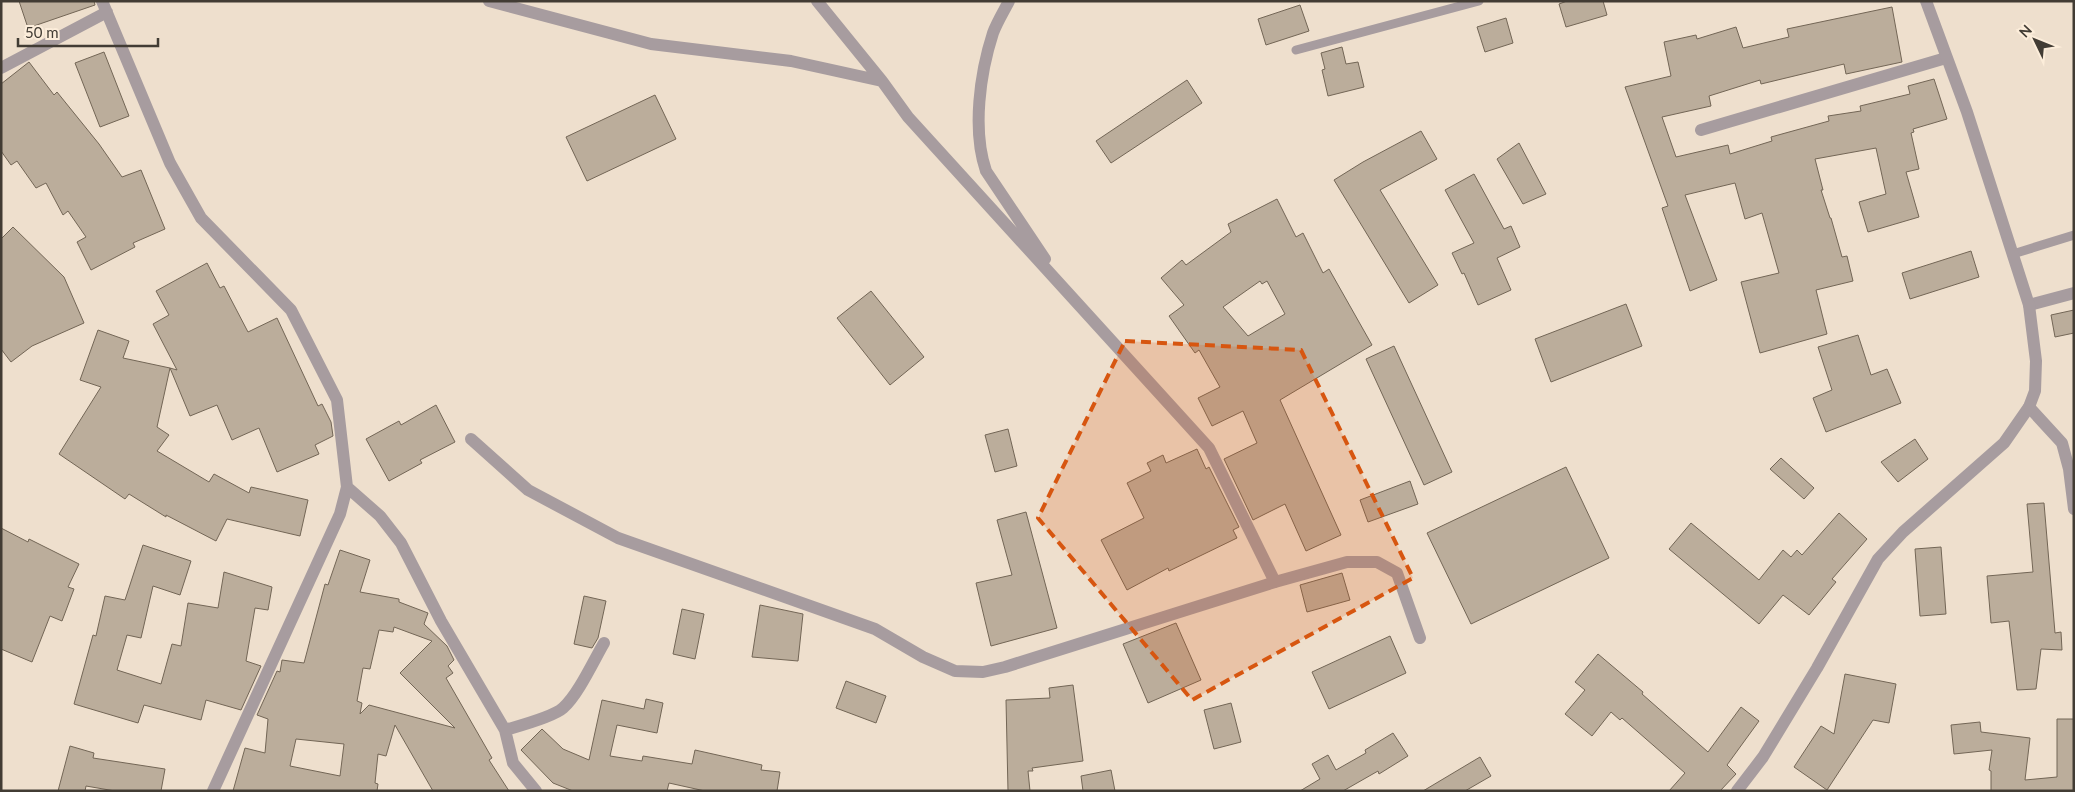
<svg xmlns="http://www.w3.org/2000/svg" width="2075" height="792" viewBox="0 0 2075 792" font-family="Lato,sans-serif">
  <rect width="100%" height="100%" fill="#eedfcd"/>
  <!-- building -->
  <path fill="#bbad9b" stroke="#736656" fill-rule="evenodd" d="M19,1h75l1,4 -67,23z
    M1567,1h36l4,14 -41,12 -7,-23z
    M1300,5l9,26 -43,14 -8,-26z
    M1892,7l10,55 -56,12 -2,-10 -83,20 -1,-4 -51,16 2,10 -49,11 14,40 52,-12 2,9 42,-13 -1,-4 58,-16 -1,-5 33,-5 -1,-5 50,-12 -2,-8 26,-7 13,40 -34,10 1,3 -3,1 8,36 -13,3 13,45 -51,15 -9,-30 27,-8 -10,-46 -61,11 8,31h-2l9,28h1l11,39 5,-1 6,25 -37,9 11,44 -67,19 -19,-71 38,-9 -17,-60 -17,6 -10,-36 -50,12 32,85 -27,11 -28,-83 6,-2 -43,-119 46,-11 -7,-34 32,-7 1,4 39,-12 7,21 46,-11 -2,-8z
    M1506,18l7,25 -28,9 -8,-25z
    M1342,47l4,17 12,-2 6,25 -36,9 -6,-26 3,-1 -4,-16z
    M104,52l25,64 -29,11 -25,-64z
    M29,62l25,33 3,-3 42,52 23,33 19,-7 24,59 -32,14 2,4 -44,23 -14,-28 9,-5 -18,-26 -5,4 -17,-32 -10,5 -19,-27 -6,4 -10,-14v-67z
    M1187,80l15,23 -91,60 -15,-22z
    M655,95l21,44 -89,42 -21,-44z
    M1421,131l16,28 -57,31 58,95 -29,18 -75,-123 29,-18z
    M1519,143l27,51 -23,10 -26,-45z
    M1474,174l30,55 7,-3 9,21 -23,11 14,32 -33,15 -14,-32 -2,1 -10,-21 22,-10 -29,-53z
    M1277,199l19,38 7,-4 20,40 6,-4 43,76 -92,55 61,135 -35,16 -21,-47 -32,16 -29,-61 33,-16 -14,-32 -31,15 -14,-28 22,-11 -21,-37 -4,3 -26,-37 15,-11 -23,-27 21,-18 4,5 45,-33 -3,-8zM1260,281l2,3 5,-3 18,33 -37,22 -25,-29z
    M13,227l51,50 20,46 -52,23 -21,16 -10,-13v-110z
    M1971,251l8,26 -69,22 -8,-26z
    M207,263l13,25 4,-2 24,46 29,-14 41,88 4,-2 9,18 2,14 -18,9 4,9 -42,18 -18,-44 -27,12 -15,-35 -27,11 -20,-48 7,2 -24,-46 16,-9 -13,-24z
    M871,291l53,66 -34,28 -53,-67z
    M1626,304l16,42 -91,36 -16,-43z
    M2074,310v23l-19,4 -4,-22z
    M98,330l31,11 -6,17 47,10 -13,59 12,8 -12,16 52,31 5,-8 35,19 2,-6 57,13 -8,36 -73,-17 -11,22 -50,-26v2l-37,-23 -4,5 -66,-45 42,-67 -21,-7z
    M1858,335l13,40 16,-6 14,34 -75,29 -13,-34 19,-8 -14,-43z
    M1394,346l58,126 -28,13 -58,-126z
    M436,405l19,37 -35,18 2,3 -33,18 -23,-42 33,-18 2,4z
    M1008,429l9,37 -22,6 -10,-37z
    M1915,439l13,20 -30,23 -17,-20z
    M1197,449l9,20 3,-2 30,60 -6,3 4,8 -68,33 -1,-3 -41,22 -26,-50 43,-22 -17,-35 24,-12 -4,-8 16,-8 3,8z
    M1781,458l33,30 -10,11 -34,-30z
    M1566,467l43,91 -138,66 -44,-91z
    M1410,481l8,23 -50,18 -8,-22z
    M2044,503l11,130 6,-1 1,18 -21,-1 -5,40 -19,1 -8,-69 -18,2 -4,-47 46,-4 -6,-68z
    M1026,512l31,116 -66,18 -15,-63 36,-8 -15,-55z
    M1839,513l28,26 -35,40 4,3 -27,33 -26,-20 -24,29 -90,-75 22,-26 68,57 24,-30 8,7 6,-7 5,5z
    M1,528l27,14 1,-3 50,25 -11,23 6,2 -12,32 -12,-5 -18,46 -31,-13z
    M143,545l48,16 -11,34 -27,-9 -12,52 -14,-3 -10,35 44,14 11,-40 9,2 7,-43 30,5 6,-36 48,15 -4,23 -13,-2 -9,53 15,5 -20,44 -35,-10 -5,20 -57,-15 -6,18 -64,-19 19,-69 3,1 9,-40 20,4z
    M1941,547l5,67 -26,2 -5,-67z
    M340,550l30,10 -10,32 39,7v3l29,11 -4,11 23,22 7,14 -6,6 5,7 -7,5 46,80 -3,2 20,31h-76l-38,-66 -9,31 -8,-2 -3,29 3,1 -1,7h-144l12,-43 20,5 3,-34 -11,-4 20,-44 3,1 2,-12 22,3 21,-79 3,1zM394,627l38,14 -32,32 55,55 -86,-23 -9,9 2,-11 -5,-2 6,-33 7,1 9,-39 14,2zM296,739l48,5 -4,32 -50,-10z
    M1342,573l8,27 -43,12 -7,-27z
    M584,596l22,5 -8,37 -6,10 -18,-4z
    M760,605l43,9 -5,47 -46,-4z
    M682,609l22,5 -9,45 -22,-5z
    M1176,623l25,57 -53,23 -25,-59z
    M1390,636l16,37 -77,36 -17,-37z
    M1598,654l45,38 -1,2 66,58 33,-45 18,14 -32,44 9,9 -16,17h-51l16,-18 -63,-55 -2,2 -9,-8 -19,24 -27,-22 20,-24 -10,-8z
    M1845,674l51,10 -7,39 -16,-3 -46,70 -33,-23 27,-41 13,8z
    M846,681l40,15 -10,27 -40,-15z
    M1073,685l10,76 -51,7 1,3h-5l2,20h-22l-2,-91 44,-2 -1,-10z
    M646,699l17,4 -6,30 -40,-8 -7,31 32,5 1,-5 49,8 3,-14 67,15 -1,5 19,2 -3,19h-72l-36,-8 -2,8h-94l-20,-8 -32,-33 21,-21 21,20 26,11 13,-60 42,9z
    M1231,703l10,39 -27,7 -10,-39z
    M2057,719h17v72h-83v-20l-2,-1 3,-20 -38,4 -3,-29 29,-3 1,10 49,6 -5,42 32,-3z
    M1393,733l15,23 -29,18 -1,-3 -35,20h-43l20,-12 -8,-15 16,-9 8,15 30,-17 -1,-3z
    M70,746l24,7 -1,5 72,11 -4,22h-46l-29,-5 -1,5h-27z
    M1480,757l11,19 -26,15h-42z
    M1111,770l4,21h-32l-2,-15z"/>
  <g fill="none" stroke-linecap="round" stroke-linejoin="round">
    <!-- service -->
    <path stroke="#a79c9f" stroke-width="9" d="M1296,50l183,-49
      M2013,254l61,-19"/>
    <!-- minor -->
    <path stroke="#a79c9f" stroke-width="12" d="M102,1l68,162 31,55 90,92 46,90 10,87 -7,27 -127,277
      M489,1l162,43 140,17 91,20
      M817,1l65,80 26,36 301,331 66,134
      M1009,1c-5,10 -12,21 -16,32 -13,40 -21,97 -7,138l59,88
      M1,68l106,-56
      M1701,130l245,-72
      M2029,305l45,-12
      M2029,407l33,36 7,26 5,40
      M471,439l57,51 90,48 257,91 48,28 32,14 28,1 22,-5 270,-85 72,-20h30l20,11 23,65
      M347,487l33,29 21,27 40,78 64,109 8,33 23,28
      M505,730c14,-4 48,-13 58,-22 15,-13 31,-48 41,-65"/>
    <!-- tertiary -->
    <path stroke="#a79c9f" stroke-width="12" d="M1737,791l26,-34 54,-89 61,-109 25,-27 101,-89 25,-36 6,-16 1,-30 -7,-56 -62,-193 -41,-111"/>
  </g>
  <!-- marked area -->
  <path fill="#d75610" fill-opacity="0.2" stroke="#d75610" stroke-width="4" stroke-dasharray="10 6" stroke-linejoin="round" d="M1125,341l176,9 112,228 -221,122 -154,-182z"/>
  <!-- border -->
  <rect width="2075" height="792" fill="none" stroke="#423c34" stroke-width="5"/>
  <!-- north arrow -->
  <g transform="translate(2035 40) rotate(313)" stroke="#fcedda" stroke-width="4" paint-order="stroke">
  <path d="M0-4L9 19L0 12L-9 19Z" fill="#423c34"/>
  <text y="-8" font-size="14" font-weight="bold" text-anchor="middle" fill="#423c34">N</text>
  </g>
  <!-- scale -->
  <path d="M18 38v8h140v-8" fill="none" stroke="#423c34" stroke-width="2.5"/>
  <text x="25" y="38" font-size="15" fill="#423c34" stroke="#fcedda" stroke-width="4" paint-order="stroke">50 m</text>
</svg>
